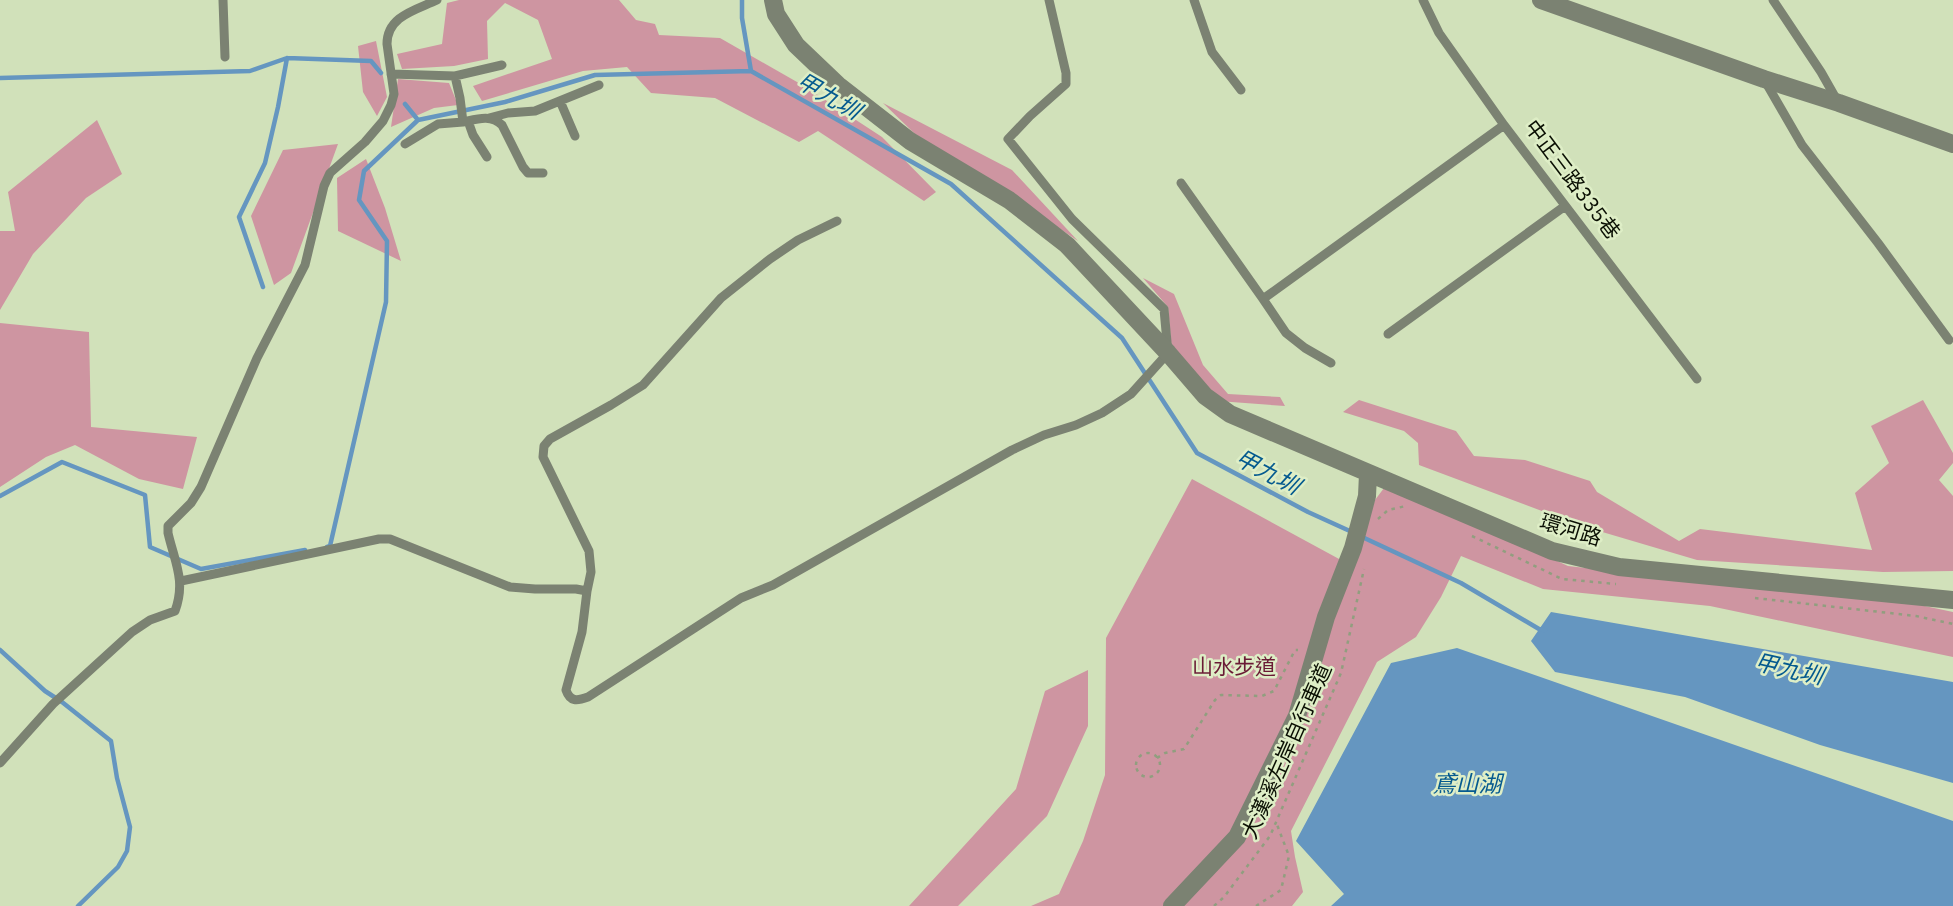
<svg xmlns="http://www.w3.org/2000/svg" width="1953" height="906" viewBox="0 0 1953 906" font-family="'IBM Plex Sans','Noto Sans TC',sans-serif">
  <rect width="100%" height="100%" fill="#d1e1ba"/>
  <!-- green -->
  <path fill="#ce95a1" d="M459,0h160l17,20 19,4 4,11 61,3 84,48 78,51 54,55 -12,9 -106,-70 -19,11 -84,-44 -64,-5 -24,-26 -44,4 -101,30 -9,-15 79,-27 -14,-39 -33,-17 -18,18 1,38 -34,7 -52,3 -5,-15 45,-10 5,-41z
    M376,41l11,56 -10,19 -14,-24 -5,-46z
    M398,79l51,4 9,22 -24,3 -43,19z
    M883,103l129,67 66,71 -99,-67 -64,-40z
    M97,120l25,54 -36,24 -53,56 -33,56v-79h15l-7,-39z
    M338,144l-47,129 -17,12 -23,-69 32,-66z
    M366,159l19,49 16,53 -63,-30 -1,-53z
    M1143,278l31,16 29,71 25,29 52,3 5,9 -67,-5 -46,-49 -4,-45z
    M0,323l89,9 2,95 106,10 -14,52 -44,-10 -64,-34 -29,12 -46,30z
    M1359,400l97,31 18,25 51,4 65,21 7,11 82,49 21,-12 172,21 -17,-57 34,-30 -18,-37 52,-26 30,53v10l-14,17 14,16v75l-70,1 -186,-12 -115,-34 -163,-61 -1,-22 -14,-12 -61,-19z
    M1192,479l160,87 23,-66 9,-12 78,29 106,49 352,39 33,7v45l-243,-51 -167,-17 -82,-33 -20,41 -25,40 -39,25 -86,169 4,26 8,35 -11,14h-261l28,-12 24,-53 22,-66 1,-137z
    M1088,670v56l-41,90 -89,90h-49l107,-117 29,-98z"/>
  <!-- water -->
  <path fill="#6596c0" d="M1551,612l402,70v101l-133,-38 -135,-48 -130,-25 -24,-31z
    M1457,648l496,173v85h-622l13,-12 -48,-53 95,-178z"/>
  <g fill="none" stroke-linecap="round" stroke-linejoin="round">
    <!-- stream -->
    <path stroke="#6596c0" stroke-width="4.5" d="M742,0v18l9,53 200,113 171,154 75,115 111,59 44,20
      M0,78l250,-7 37,-13 84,3 10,12
      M405,104l13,16
      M263,287l-24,-70 26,-54 13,-56 9,-49
      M0,496l62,-34 83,33 5,52 51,22 104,-19
      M1360,536l101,47 78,46 6,1
      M327,547l3,-1 56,-244 1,-61 -28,-41 5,-29 54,-51 87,-18 90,-27 156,-4
      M0,650l45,41 17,11 49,39 6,37 13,49 -3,24 -9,16 -40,39"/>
    <!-- path -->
    <path stroke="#919e7f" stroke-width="2.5" stroke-dasharray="3.5 5" stroke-linecap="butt" d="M1378,519l10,-9 18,-4
      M1472,536l90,43 54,5
      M1755,598l161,18 37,8
      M1136 765a12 12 0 1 1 24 0a12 12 0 1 1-24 0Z
      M1157,758l8,-5 19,-4 31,-49 6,-5 41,1 12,-5 21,-41h3
      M1214,906l10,-9 46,-61 71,-163 23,-104
      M1256,906l25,-16 8,-34 -13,-34"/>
    <!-- service -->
    <path stroke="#7b8272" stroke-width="9" d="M223,0l2,57
      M1194,0l18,52 29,38
      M1423,0l16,33 65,92 193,254
      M1773,0l48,72 17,30
      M391,74l64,2 47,-11
      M1765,81l37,64 76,98 71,97
      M560,101l15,35
      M489,118l19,-5 27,-2 64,-26
      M468,121l5,14 14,22
      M463,122c14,-3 28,-8 39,3l21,42 5,6h15
      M405,144l33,-20 25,-2 -3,-24 -5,-22
      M1181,183l82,116 241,-174
      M837,221l-39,19 -28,19 -49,39 -78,87 -32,20 -61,34 -6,7 -1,11 46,94 2,21 -4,19 -5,41 -16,58c4,12 11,11 22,7l153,-99 32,-13 239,-135 32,-15 32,-10 26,-12 29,-19 37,-41 -4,-44 -92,-90 -64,-80 22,-23 36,-32v-11l-17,-73
      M1263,299l23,34 19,15 26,15
      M1388,334l177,-128
      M181,581l198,-42h11l120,48 25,2h41l11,2
      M0,763l53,-59 79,-72 18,-12 25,-9c11,-30 0,-48 -7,-78v-7l23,-23 10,-16 56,-129 48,-93 19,-79 6,-13 35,-31 18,-21 8,-16 3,-11 -7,-50c0,-28 29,-34 50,-44"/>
    <!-- minor -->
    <path stroke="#7b8272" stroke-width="18" d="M773,0l3,14 20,31 42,40 72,56 99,59 58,45 101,108 37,43 25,18 322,137 67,16 334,33
      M1541,0l223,79 75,24 114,41
      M1172,906l65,-69 60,-121 29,-99 27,-69 14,-52 1,-22"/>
  </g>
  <g text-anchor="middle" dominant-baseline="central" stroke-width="5" stroke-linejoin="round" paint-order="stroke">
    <!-- street labels -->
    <g font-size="21" fill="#0a0f03" stroke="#deeec6">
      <text transform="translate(1573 179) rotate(53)">中正三路335巷</text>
      <text transform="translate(1571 529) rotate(17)">環河路</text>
      <text transform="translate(1286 751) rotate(-66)">大漢溪左岸自行車道</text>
    </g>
    <!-- park labels -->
    <g font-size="21" fill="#6a1b35" stroke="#deeec6">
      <text x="1234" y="666">山水步道</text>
    </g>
    <!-- water labels -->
    <g font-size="23" font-style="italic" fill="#055a8f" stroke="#deeec6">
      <text transform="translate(829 95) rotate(30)">甲九圳</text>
      <text transform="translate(1268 471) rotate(28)">甲九圳</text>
      <text transform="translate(1789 668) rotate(13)">甲九圳</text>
      <text x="1467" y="783">鳶山湖</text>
    </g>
  </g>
</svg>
